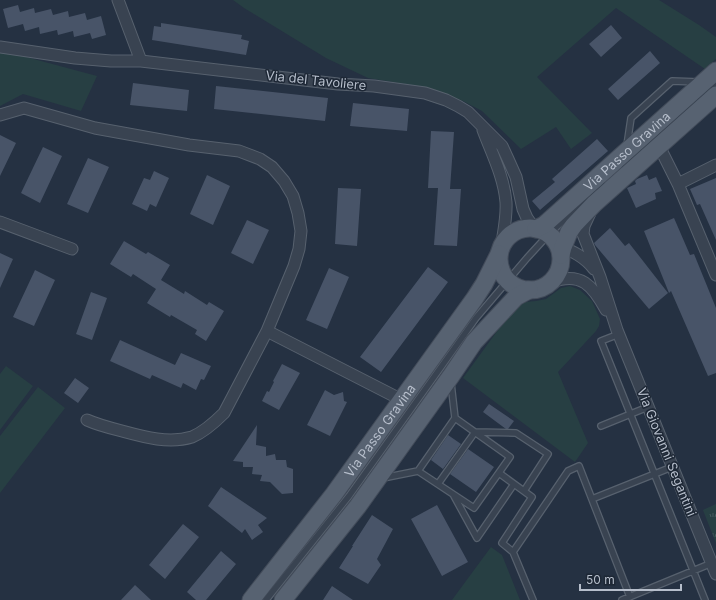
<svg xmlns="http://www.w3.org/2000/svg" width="716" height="600" viewBox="0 0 716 600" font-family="Inter,sans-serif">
  <defs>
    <pattern id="park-tufts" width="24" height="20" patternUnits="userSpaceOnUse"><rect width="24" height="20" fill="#273f43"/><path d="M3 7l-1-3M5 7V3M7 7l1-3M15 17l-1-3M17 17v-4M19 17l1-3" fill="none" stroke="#44595d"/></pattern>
  </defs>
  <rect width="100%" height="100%" fill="#253142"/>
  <!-- green -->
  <path fill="#273f43" d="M233,0h426l40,25 17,12v22l-11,10 -89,-61 -79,69 55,56 -21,16 -15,-22 -35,22 -39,-38 -19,-10 -23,-9 -29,-7 -43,-7 -42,-20 -82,-50z
    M0,50l97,26 -16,35 -58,-17 -23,12z
    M570,286l10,4 12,11 8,18 -1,7 -3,5 -38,41 30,71 -13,19 -112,-84 51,-70 11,-6 11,-1 10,-2 15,-11z
    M6,366l27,20 -33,44v-56z
    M38,387l27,21 -65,85v-57z
    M491,547l11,8 18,45h-68z"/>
  <!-- park -->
  <path fill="url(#park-tufts)" d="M716,504v39l-13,-33z"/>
  <!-- building -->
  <path fill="#485468" d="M18,5l2,7 14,-4 1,5 16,-4 2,6 15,-4 1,6 16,-4 2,7 14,-4 5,19 -14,4 -2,-6 -16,4 -1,-6 -15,4 -1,-5 -17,4 -1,-7 -14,4 -2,-7 -15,4 -5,-19z
    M161,23l81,12 -1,4 8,2 -3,14 -94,-15 2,-14 7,1z
    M611,25l11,13 -21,19 -12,-13z
    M650,51l10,12 -42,37 -10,-11z
    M133,83l56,7 -2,21 -57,-6z
    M216,86l112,12 -3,23 -111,-12z
    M353,103l56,6 -2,22 -57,-5z
    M431,131l23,1 -4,57h11l-4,57 -23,-1 4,-57h-10z
    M0,135l16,8 -16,33z
    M597,139l11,12 -68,59 -8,-9 23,-19 -3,-3z
    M43,147l19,9 -22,47 -19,-10z
    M88,158l21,9 -21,46 -21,-9z
    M154,171l15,7 -13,29 -6,-3 -3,7 -15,-7 12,-26 6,2z
    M207,175l23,11 -17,39 -23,-11z
    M647,175l2,5 7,-3 6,14 -7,2 1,6 -20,9 -9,-20 9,-4 -1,-3 2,-2z
    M716,178v62l-16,-36 -3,1 -7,-16z
    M338,188l23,1 -4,57 -22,-2z
    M674,218l16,37 4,-1 22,54v65l-8,3 -37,-85 -2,2 -25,-62z
    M247,220l22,10 -16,34 -22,-11z
    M610,228l15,18 4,-3 39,50 -19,16 -54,-64 -1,-2z
    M124,241l22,13 2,-2 22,13 -9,15 23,14 1,-3 22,14 2,-3 15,9 -18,30 -11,-7 2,-4 -26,-15 -1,2 -23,-14 9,-14 -23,-15 -2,3 -21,-13z
    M0,253l13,6 -13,29z
    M428,267l20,15 -67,90 -21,-15z
    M329,268l20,9 -22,52 -21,-9z
    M35,270l20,10 -21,46 -21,-9z
    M91,292l16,6 -15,42 -16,-6z
    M120,340l55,25 6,-12 30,13 -7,14 -3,-1 -5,11 -13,-7 -2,5 -29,-13 -2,4 -40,-18z
    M282,364l18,9 -21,37 -17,-9 5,-10 2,1 5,-10 -1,-1z
    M75,378l14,10 -11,15 -14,-10z
    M325,390l9,5 9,-3 1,9 3,1 -17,34 -23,-11z
    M489,404l25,17 -6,8h-2l-23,-17z
    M257,425l-1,20 10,2v9l9,-2 1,6h10l1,7 6,2v24l-11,1 -12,-12 -10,-1 2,-6 -10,-1 1,-7h-10v-5l-10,-1z
    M448,435l13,9 -18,25 -12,-9z
    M468,449l26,18 -18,25 -26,-18z
    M221,487l46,31 -9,7 5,7 -11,8 -7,-11 -3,4 -34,-27z
    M437,505l31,57 -26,14 -31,-57z
    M372,515l21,14 -16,30 4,6 -13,19 -29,-16 14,-22h-1z
    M183,524l16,13 -34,42 -16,-14z
    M221,551l15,13 -30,36h-10l-9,-8z
    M135,585l16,15h-30z
    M332,586l21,14h-30z"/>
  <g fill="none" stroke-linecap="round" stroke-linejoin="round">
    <!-- lane casing -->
    <g stroke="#57616e" stroke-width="8">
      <path id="lane" d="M627,145l4,-27 41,-37 27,1
        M623,165l93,-82
        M619,334l-18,7 104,259
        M601,426l47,-19
        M418,471l56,37 36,-51 -55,-39
        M499,473l33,24 -30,46 11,9
        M383,478l35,-7 37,-53 -4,-35
        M438,484l37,-52 41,1 32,21 -24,37
        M454,496l23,42 37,-54
        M592,499l80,-32
        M266,600l83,-104 127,-178 51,-60 22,-24 53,-50
        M533,600l-20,-48 55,-81 11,-5 51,131
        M622,600l90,-37"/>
    </g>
    <!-- street casing -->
    <g stroke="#57616e" stroke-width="13">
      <path id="street" d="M118,0l23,61
        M0,47l75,11 36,3h30l197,23 36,2 51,7 21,7 12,6 10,6 34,34 6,13 8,18 7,32 4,9 7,10
        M0,115l24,-7 71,20 94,17 50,6 21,8 12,8 12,14 9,15 5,17 3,18 -2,18 -5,17 -27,65 135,69
        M483,130c9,24 21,47 23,72 1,16 -3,32 -5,47
        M659,146l19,38 38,91
        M678,184l38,-19
        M590,213l-6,13 -1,8 17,43 17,53 99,244
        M0,222l72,27
        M558,245c14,6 27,12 36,24
        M552,282c29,-11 41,4 54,28
        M87,420c11,5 23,8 35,11 22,6 47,13 70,6 12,-5 22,-14 32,-24l43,-82"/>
    </g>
    <!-- primary casing -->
    <g stroke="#434c5a" stroke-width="19">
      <g id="primary">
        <circle cx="530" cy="259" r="31"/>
        <path id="s1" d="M536,229l8,-4 172,-154"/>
        <path d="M561,255l2,-8 6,-15 5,-7 20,-21 122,-109"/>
        <path id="s2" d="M251,600l83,-106 141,-196 9,-14 15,-30"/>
        <path d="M283,600l75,-94 93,-130 23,-34 42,-45 13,-7"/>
      </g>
    </g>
    <!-- lane -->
    <use href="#lane" stroke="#394351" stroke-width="5.5"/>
    <!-- street -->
    <use href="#street" stroke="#394351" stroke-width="11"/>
    <!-- primary -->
    <use href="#primary" stroke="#576271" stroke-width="17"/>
  </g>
  <g text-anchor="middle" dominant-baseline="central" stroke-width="3" stroke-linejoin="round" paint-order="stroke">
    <!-- street labels -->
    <g font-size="13" fill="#b6becb" stroke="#1e2836">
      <text transform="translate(316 80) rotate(6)">Via del Tavoliere</text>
      <text stroke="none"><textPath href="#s1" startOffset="120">Via Passo Gravina</textPath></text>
      <text stroke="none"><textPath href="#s2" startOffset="213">Via Passo Gravina</textPath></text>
      <text transform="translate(667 452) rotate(68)">Via Giovanni Segantini</text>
    </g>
  </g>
  <!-- scale -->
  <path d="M580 584v6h101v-6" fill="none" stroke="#b6becb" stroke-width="2"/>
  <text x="586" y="584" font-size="12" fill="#b6becb" stroke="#1e2836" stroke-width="3" paint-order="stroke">50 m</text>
</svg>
